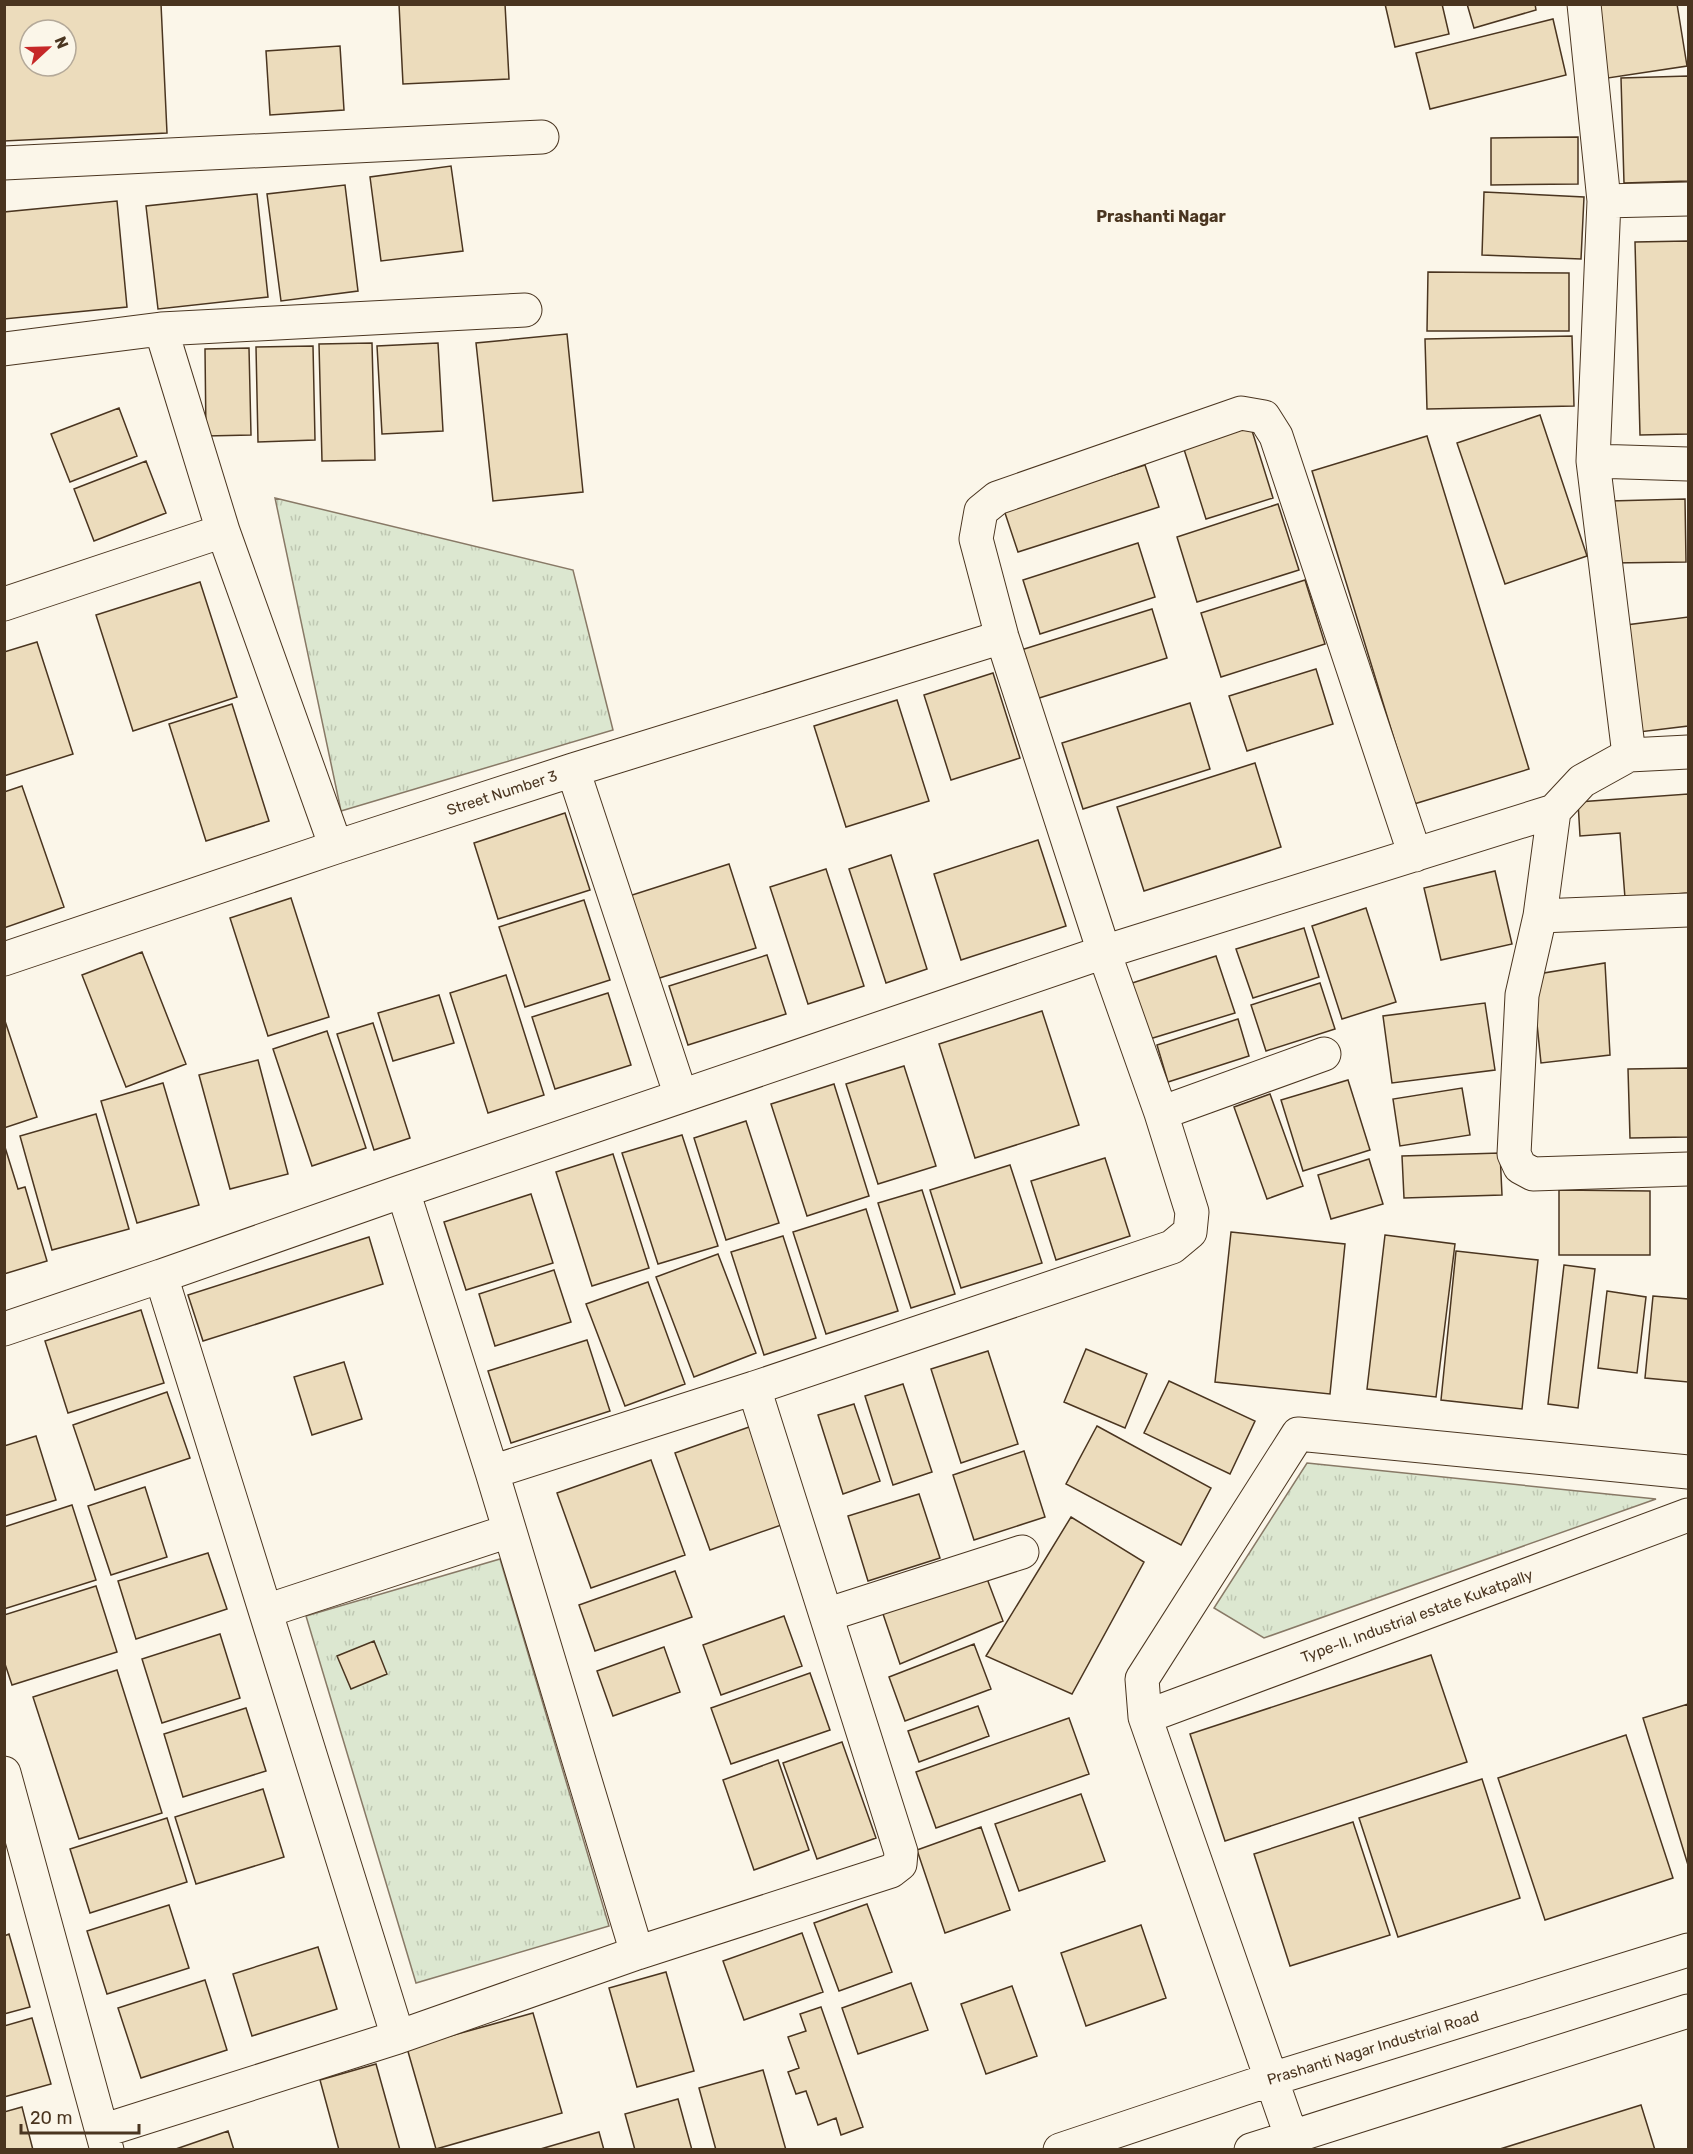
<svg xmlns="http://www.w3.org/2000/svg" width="1693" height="2154" viewBox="0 0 1693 2154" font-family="Rubik,sans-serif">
  <defs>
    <pattern id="park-tufts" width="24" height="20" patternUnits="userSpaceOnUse" patternTransform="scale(1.5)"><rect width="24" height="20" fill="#dce7d0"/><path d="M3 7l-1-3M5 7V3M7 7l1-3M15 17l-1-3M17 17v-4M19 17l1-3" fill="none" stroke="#bec7b2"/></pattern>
  </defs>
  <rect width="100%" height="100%" fill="#fbf6e9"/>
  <!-- park -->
  <path fill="url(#park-tufts)" stroke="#887966" stroke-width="1.5" d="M275,498l298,72 40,160 -272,81z
    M1307,1463l349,36 -392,139 -50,-30z
    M500,1559l109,367 -193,57 -110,-367z"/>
  <!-- building -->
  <path fill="#ecdcbc" stroke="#4a3520" stroke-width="1.5" fill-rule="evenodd" d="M4,4h157l6,129 -163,8zM30,30h36v36h-36z
    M399,4h106l4,75 -106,5z
    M1385,4h57l7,30 -54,13z
    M1467,4h68l1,6 -62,18z
    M1595,4h82l10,62 -79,12z
    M1553,19l13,56 -136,34 -14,-56z
    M340,46l4,64 -74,5 -4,-64z
    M1688,76v105l-64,2 -3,-105z
    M1578,137v47l-87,1v-47z
    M451,166l12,85 -82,10 -11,-84z
    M345,185l13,106 -77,10 -14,-107z
    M1484,192l100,5 -3,62 -99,-4z
    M257,194l11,103 -110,12 -12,-103z
    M117,201l10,106 -123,12v-107z
    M1688,241v193l-48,1 -5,-193z
    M1428,272l141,1v58h-142z
    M567,334l16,158 -90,9 -17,-158z
    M1572,336l2,70 -147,3 -2,-70z
    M372,343l3,117 -53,1 -3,-117z
    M438,343l5,88 -61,3 -5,-88z
    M313,346l2,94 -57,2 -2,-95z
    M249,348l2,87 -45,1 -1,-87z
    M119,408l18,48 -67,26 -19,-48z
    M1540,415l47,141 -82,28 -48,-141z
    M1249,421l24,77 -67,21 -24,-76z
    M1427,436l102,333 -115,35 -102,-333z
    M146,461l20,52 -72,28 -20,-52z
    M1145,465l14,42 -141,45 -14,-42z
    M1685,499l1,63 -75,1 -1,-62z
    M1278,504l21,66 -102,32 -20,-65z
    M1138,543l17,54 -115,37 -17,-54z
    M1305,580l20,64 -104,33 -20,-64z
    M200,582l37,115 -104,34 -37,-116z
    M1152,609l15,49 -131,41 -15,-49z
    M1688,617v109l-49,6 -13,-107z
    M37,642l36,112 -69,22v-124z
    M1316,669l17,55 -86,27 -18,-55z
    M993,673l27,85 -69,22 -27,-85z
    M897,700l32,101 -83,26 -32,-101z
    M1190,703l20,66 -127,40 -21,-66z
    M232,704l37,117 -63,20 -37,-117z
    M1255,763l26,84 -137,44 -27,-84z
    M22,786l42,121 -60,21v-136z
    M1688,794v99l-63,5 -5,-65 -40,3 -2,-34z
    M565,813l25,77 -92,29 -24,-76z
    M1038,840l28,86 -105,34 -27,-86z
    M891,855l36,114 -41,14 -37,-114z
    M729,864l27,84 -103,32 -27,-83z
    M826,869l38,117 -56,18 -38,-117z
    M1495,871l17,73 -71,16 -17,-72z
    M291,898l38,119 -61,19 -38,-118z
    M584,900l26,80 -85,27 -26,-80z
    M1366,908l30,94 -54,17 -30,-93z
    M1304,928l15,49 -66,21 -17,-49z
    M142,952l44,112 -60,23 -44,-112z
    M767,955l19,59 -98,31 -19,-59z
    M1216,956l19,57 -92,28 -17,-56z
    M1605,963l5,92 -69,8 -9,-88z
    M506,975l38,120 -56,18 -38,-120z
    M1320,983l15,46 -69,22 -15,-46z
    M608,993l23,72 -76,24 -23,-72z
    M439,995l15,48 -61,18 -15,-48z
    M1485,1003l10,67 -103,13 -9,-67z
    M1042,1011l37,114 -104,33 -36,-114z
    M4,1018l33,99 -33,11z
    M1238,1019l11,37 -81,26 -11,-37z
    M373,1023l37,115 -36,12 -37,-116z
    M327,1031l39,117 -54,18 -39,-117z
    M258,1060l30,114 -58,15 -31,-114z
    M904,1066l32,100 -58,18 -32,-100z
    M1688,1068v69l-58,1 -2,-69z
    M1348,1080l22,70 -67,21 -22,-71z
    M163,1083l36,122 -62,18 -36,-122z
    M834,1084l35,112 -62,20 -36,-112z
    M1462,1088l8,47 -70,11 -7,-47z
    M1270,1094l33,92 -36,13 -33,-92z
    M96,1114l33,115 -77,21 -32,-114z
    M746,1121l33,102 -53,17 -32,-102z
    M682,1135l36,111 -60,18 -36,-111z
    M4,1144l14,45 7,-2 22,74 -43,13z
    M1500,1153l2,42 -98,3 -2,-42z
    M613,1154l36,114 -57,18 -36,-114z
    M1105,1158l25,78 -74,24 -25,-79z
    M1369,1159l14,45 -52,15 -13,-44z
    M1010,1165l32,98 -81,25 -31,-98z
    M922,1190l33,104 -44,14 -33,-105z
    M1559,1190l91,1v64h-91z
    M531,1194l22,69 -87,27 -22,-68z
    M866,1209l32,102 -72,23 -33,-102z
    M1231,1232l114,12 -15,150 -115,-12z
    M1385,1235l70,9 -19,153 -69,-8z
    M783,1236l33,102 -52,17 -33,-103z
    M369,1237l14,47 -180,57 -15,-46z
    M1456,1251l82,9 -16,149 -81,-9z
    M718,1254l38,99 -62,24 -38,-100z
    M1564,1265l31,4 -17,139 -30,-4z
    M554,1270l17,52 -76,24 -16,-52z
    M648,1282l37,102 -60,22 -39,-102z
    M1607,1291l39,6 -9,76 -39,-5z
    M1653,1296l35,3v83l-43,-4z
    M141,1310l23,73 -96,30 -23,-72z
    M587,1340l23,71 -99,32 -23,-72z
    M1086,1349l61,25 -22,54 -61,-26z
    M988,1351l30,93 -57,19 -30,-94z
    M344,1362l18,57 -50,16 -18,-58z
    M1169,1381l86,40 -25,53 -86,-41z
    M903,1384l29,88 -39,13 -28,-89z
    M167,1392l23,66 -95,32 -22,-65z
    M854,1404l26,77 -37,13 -25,-79z
    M752,1426l35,97 -77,27 -35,-97z
    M1097,1426l114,62 -30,57 -115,-61z
    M36,1436l20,64 -52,16v-70z
    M1024,1451l21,66 -71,23 -21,-65z
    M651,1460l34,95 -94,33 -34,-95z
    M145,1487l22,70 -56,18 -23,-69z
    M919,1494l21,64 -72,23 -20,-65z
    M72,1505l24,75 -92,29v-82z
    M1071,1517l73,45 -72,132 -86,-38z
    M208,1553l19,56 -91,30 -18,-58z
    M675,1571l17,46 -97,34 -16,-46z
    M986,1576l17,45 -103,43 -18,-53z
    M96,1586l21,66 -105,33 -8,-24v-46z
    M784,1616l18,50 -81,29 -18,-50z
    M220,1634l20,64 -78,25 -20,-64z
    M374,1641l13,33 -36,15 -14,-33z
    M974,1644l17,45 -86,32 -16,-44z
    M664,1647l16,45 -67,24 -16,-45z
    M1431,1655l36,107 -242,79 -35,-107z
    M117,1670l45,143 -83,26 -46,-142z
    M810,1673l20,57 -99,34 -20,-56z
    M1688,1704v161l-45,-147z
    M978,1706l11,30 -70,26 -11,-31z
    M246,1708l20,63 -83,26 -19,-63z
    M1069,1718l20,56 -153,54 -20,-56z
    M1626,1735l47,143 -128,42 -47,-142z
    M842,1742l34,96 -59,21 -34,-96z
    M778,1760l31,90 -55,20 -31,-90z
    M1482,1779l38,119 -122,39 -39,-119z
    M263,1789l21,68 -88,27 -21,-67z
    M1081,1794l24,67 -86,30 -24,-67z
    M167,1818l20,64 -97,31 -20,-64z
    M1353,1822l37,113 -100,31 -36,-112z
    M981,1827l29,83 -65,23 -28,-83z
    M867,1904l25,68 -53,19 -25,-68z
    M169,1905l20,63 -82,26 -20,-63z
    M1141,1925l25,73 -80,28 -25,-73z
    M802,1933l21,59 -79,28 -21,-59z
    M9,1934l21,73 -26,7v-78z
    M318,1947l19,62 -85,27 -19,-62z
    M666,1972l28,99 -57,16 -28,-99z
    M205,1980l22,70 -86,28 -23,-70z
    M911,1983l17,47 -70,24 -16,-46z
    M1012,1986l25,70 -51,18 -25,-70z
    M821,2007l42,120 -22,8 -5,-17 -18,7 -12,-34 -10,3 -8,-22 11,-4 -11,-31 18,-6 -6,-17z
    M533,2013l29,100 -126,36 -29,-101z
    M32,2018l19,66 -47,13v-71z
    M376,2064l24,86h-61l-19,-70z
    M763,2070l23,80h-70l-17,-62z
    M678,2099l14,51h-57l-10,-36z
    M1641,2105l14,45 -155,-1z
    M22,2107l11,43h-29v-38z
    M228,2131l6,19h-61z
    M599,2132l5,18h-67z"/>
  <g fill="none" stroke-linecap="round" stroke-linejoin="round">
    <!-- minor casing -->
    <g stroke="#4a3520" stroke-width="35">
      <path id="minor" d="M1584,4l20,197 -11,260 36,294
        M4,163l538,-26
        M1604,201l84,-2
        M161,329l62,202
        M4,349l157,-20 364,-19
        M1593,461l95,3
        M4,604l219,-73 113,316
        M1688,752l-59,3 -47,26 -28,30 -14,105 -18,79 -8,159 6,13 13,7 155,-5
        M573,770l108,326
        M1415,855l-139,-419 -12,-19 -23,-4 -244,85 -16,13 -5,28 26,98 102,315 -701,239 89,281 145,481 254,-82 9,-7 1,-12 -147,-464 418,-141 18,-15 2,-20 -31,-99 -57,-161 450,-141
        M1540,916l148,-6
        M4,959l332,-112 237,-77 429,-133
        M1161,1113l163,-59
        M403,1191l-242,85 237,761 239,-84
        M4,1329l157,-53
        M492,1472l262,-84
        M266,1611l243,-80
        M826,1615l196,-63
        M1145,1717l543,-202
        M4,1773l103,377
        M102,2131l296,-94
        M1060,2150l212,-71 416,-129
        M1251,2150l437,-139
        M1296,2150l-151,-433 -3,-38 156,-245 390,38"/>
    </g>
    <!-- minor -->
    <use href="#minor" stroke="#fbf6e9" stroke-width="33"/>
  </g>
  <g text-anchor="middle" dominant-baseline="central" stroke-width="4.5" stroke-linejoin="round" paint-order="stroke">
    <!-- street labels -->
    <g font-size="15" fill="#4a3520" stroke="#fbf6e9">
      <text transform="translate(502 793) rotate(-18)">Street Number 3</text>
      <text transform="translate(1417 1616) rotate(-20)">Type-II, Industrial estate Kukatpally</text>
      <text transform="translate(1373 2048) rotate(-17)">Prashanti Nagar Industrial Road</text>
    </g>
    <!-- neighbourhood labels -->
    <g font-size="16" font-weight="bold" fill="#4a3520" stroke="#fbf6e9">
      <text x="1161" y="216">Prashanti Nagar</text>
    </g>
  </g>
  <!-- border -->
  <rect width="1693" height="2154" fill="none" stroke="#4a3520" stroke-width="12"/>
  <!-- north arrow -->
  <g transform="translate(48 48) rotate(68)"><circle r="28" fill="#fbf6e9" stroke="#b4a999" stroke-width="1.5"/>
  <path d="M0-4.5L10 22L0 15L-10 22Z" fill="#c62828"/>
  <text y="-9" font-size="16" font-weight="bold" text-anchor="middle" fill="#4a3520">N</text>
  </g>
  <!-- scale -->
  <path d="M21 2124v9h118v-9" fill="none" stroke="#4a3520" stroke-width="3"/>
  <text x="30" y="2124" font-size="18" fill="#4a3520" stroke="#fbf6e9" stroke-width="4.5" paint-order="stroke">20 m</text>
</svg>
